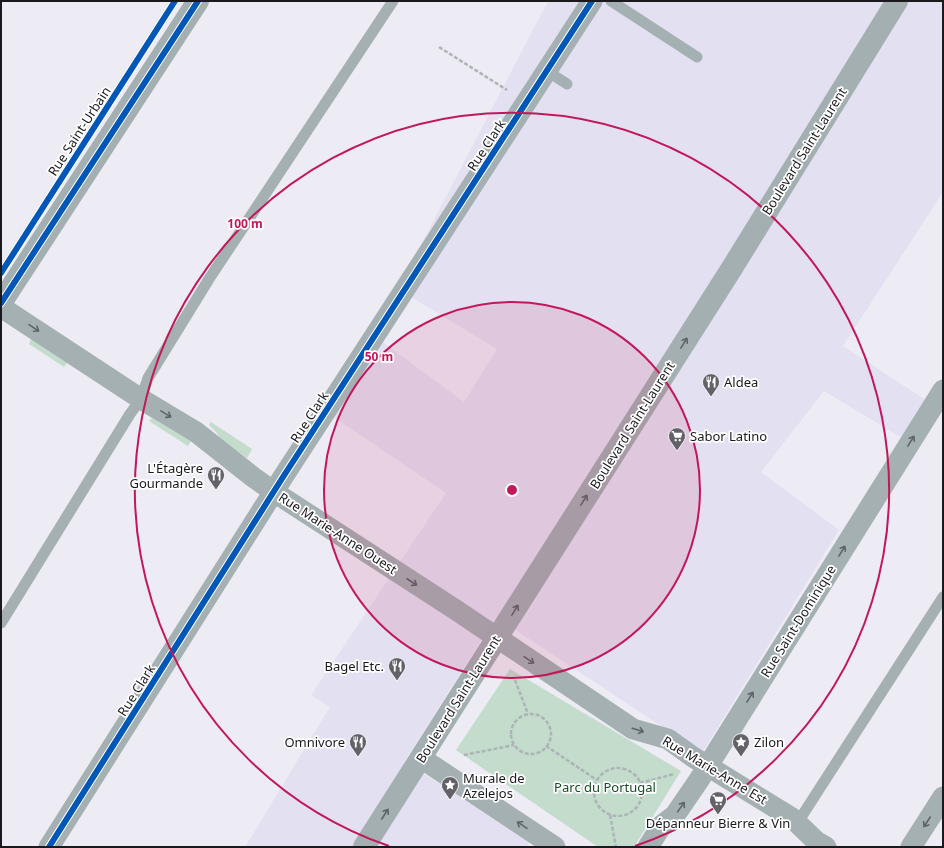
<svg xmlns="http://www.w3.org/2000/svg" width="944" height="848" viewBox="0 0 944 848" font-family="'Noto Sans',sans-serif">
  <rect width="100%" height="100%" fill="#edebf4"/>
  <!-- built -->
  <path fill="#e3e0f1" d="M548,1h395v191l-100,154 98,64 -27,35 -90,-54 -63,81 78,58 -137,223 -206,-136 -92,145 127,78 -5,7h-281l85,-140 -19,-12 135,-202 -124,-84 50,-75 92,68 33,-53 -99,-60z"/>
  <!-- green -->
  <path fill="#c3dccb" d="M31,339l36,24 -3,4 -35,-23z
    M152,418l39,23 -3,5 -39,-25z
    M211,422l41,27 -5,9 -24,-16 -7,-10 -7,-7z
    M510,669l171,102 -47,76h-36l-142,-97z"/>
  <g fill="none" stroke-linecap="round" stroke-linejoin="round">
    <!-- path -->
    <path stroke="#acb4b7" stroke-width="2.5" stroke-dasharray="4 2" stroke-linecap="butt" d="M439,47l68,43
      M515,680l13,34
      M511 734a20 20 0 1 1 40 0a20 20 0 1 1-40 0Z
      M546,746l51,34
      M464,755l50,-10
      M594 792a24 24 0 1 1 48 0a24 24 0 1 1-48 0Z
      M640,783l34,-9
      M610,815l6,32"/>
    <!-- service -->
    <path stroke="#a4b0b1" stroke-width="11" d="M611,1l86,56
      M547,71l20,13
      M1,623l129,-209 11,-15 7,-21 61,-99 184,-278
      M798,822l145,-225"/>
    <!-- minor -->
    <path stroke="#a4b0b1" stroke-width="21" d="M1,307l140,92 55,33 57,45 21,15 182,118 177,119 35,10 25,18 99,61 25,24 9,5
      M421,758l134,89
      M49,847l234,-370 309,-476
      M648,847l14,-22 13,-10 24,-35 244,-390
      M911,847l32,-50"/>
    <!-- secondary -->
    <path stroke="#a3afb1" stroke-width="22" d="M1,303l197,-302
      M364,847l368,-579 165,-267"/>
    <!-- cycleway casing -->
    <g stroke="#fff" stroke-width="8">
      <path id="cycleway" d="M1,273l174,-272
        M1,303l197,-302
        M49,847l234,-370 309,-476"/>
    </g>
    <!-- cycleway -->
    <use href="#cycleway" stroke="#0057b8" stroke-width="6"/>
  </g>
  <!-- one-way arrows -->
  <defs><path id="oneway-shaft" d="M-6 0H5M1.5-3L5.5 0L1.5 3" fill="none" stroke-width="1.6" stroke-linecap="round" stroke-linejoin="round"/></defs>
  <g stroke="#5f6468">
    <use href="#oneway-shaft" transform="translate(34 328) rotate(34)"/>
    <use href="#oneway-shaft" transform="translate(166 414) rotate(31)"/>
    <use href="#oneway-shaft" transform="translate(911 441) rotate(-58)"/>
    <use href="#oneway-shaft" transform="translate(842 551) rotate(-58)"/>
    <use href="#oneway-shaft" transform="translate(412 582) rotate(33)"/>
    <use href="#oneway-shaft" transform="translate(529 660) rotate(34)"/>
    <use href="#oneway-shaft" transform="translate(750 697) rotate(-58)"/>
    <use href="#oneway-shaft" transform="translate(638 730) rotate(18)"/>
    <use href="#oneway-shaft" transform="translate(681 807) rotate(-55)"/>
    <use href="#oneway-shaft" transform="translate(927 822) rotate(123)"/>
    <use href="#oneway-shaft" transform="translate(522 825) rotate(-146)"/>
  </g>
  <g stroke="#5e6468">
    <use href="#oneway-shaft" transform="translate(684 343) rotate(-58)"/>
    <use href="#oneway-shaft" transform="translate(584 500) rotate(-58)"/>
    <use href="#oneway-shaft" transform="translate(515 610) rotate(-58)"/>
    <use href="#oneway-shaft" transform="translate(385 814) rotate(-57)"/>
  </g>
  <!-- distance rings -->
  <circle cx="512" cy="490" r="188" fill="#c2185b" fill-opacity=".12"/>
  <g fill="none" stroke="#c2185b" stroke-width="2">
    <circle cx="512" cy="490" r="188"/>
    <path d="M389 846A377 377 0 1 1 635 846"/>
  </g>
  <!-- icons -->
  <defs>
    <g id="restaurant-pin" transform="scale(0.9)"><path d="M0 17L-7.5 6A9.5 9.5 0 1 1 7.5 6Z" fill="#646269" stroke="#fff"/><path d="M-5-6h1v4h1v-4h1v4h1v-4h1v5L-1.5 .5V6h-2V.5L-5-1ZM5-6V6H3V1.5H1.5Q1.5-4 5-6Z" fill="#fff"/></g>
    <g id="supermarket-pin" transform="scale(0.9)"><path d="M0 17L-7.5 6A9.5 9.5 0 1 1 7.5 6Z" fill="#646269" stroke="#fff"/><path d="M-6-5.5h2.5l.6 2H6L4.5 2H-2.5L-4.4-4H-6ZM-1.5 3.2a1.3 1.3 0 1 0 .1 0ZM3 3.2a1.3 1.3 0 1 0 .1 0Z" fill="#fff"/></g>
    <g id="sight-pin" transform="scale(0.9)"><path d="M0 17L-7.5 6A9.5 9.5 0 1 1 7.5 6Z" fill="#646269" stroke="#fff"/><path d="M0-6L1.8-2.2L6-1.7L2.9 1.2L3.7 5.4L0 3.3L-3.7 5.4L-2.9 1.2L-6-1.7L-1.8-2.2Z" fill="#fff"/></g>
  </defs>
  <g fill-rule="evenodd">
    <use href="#restaurant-pin" x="711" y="382"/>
    <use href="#supermarket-pin" x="677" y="436"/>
    <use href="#restaurant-pin" x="216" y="475"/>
    <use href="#restaurant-pin" x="397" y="666"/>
    <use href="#restaurant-pin" x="358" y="742"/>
    <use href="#sight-pin" x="741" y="742"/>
    <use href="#sight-pin" x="450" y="785"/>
    <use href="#supermarket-pin" x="718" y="800"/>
  </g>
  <g text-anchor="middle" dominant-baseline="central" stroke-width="3.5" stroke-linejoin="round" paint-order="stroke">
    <!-- street labels -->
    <g font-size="13" fill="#1a191e" stroke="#fff">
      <text transform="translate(79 131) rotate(-57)">Rue Saint-Urbain</text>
      <text transform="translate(486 145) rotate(-57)">Rue Clark</text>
      <text transform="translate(804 151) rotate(-58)">Boulevard Saint-Laurent</text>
      <text transform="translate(309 417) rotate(-57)">Rue Clark</text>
      <text transform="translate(632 425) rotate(-58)">Boulevard Saint-Laurent</text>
      <text transform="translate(338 533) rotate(33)">Rue Marie-Anne Ouest</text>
      <text transform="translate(798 621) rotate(-58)">Rue Saint-Dominique</text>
      <text transform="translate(136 690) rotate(-58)">Rue Clark</text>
      <text transform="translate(458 699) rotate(-58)">Boulevard Saint-Laurent</text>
      <text transform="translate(715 770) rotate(31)">Rue Marie-Anne Est</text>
    </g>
    <!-- poi labels -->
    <g font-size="13" fill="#1a191e" stroke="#fff" text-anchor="start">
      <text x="724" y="382">Aldea</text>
      <text x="690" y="436">Sabor Latino</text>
      <text x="203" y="468" text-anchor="end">L'Étagère<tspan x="203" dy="15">Gourmande</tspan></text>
      <text x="384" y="666" text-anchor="end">Bagel Etc.</text>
      <text x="345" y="742" text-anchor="end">Omnivore</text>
      <text x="754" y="742">Zilon</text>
      <text x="463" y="778">Murale de<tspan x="463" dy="15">Azelejos</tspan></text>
      <text x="718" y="823" text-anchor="middle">Dépanneur Bierre &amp; Vin</text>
    </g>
    <!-- park labels -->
    <g font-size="13" fill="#154d25" stroke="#fff">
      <text x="605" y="787">Parc du Portugal</text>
    </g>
  </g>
  <circle cx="512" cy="490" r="6" fill="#c2185b" stroke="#fff" stroke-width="2"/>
  <g font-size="12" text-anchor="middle" font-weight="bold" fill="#c2185b" stroke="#fff" stroke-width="3.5" stroke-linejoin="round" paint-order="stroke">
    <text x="245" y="228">100 m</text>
    <text x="379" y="361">50 m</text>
  </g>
  <!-- border -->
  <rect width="944" height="848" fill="none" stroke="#1a191e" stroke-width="4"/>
</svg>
